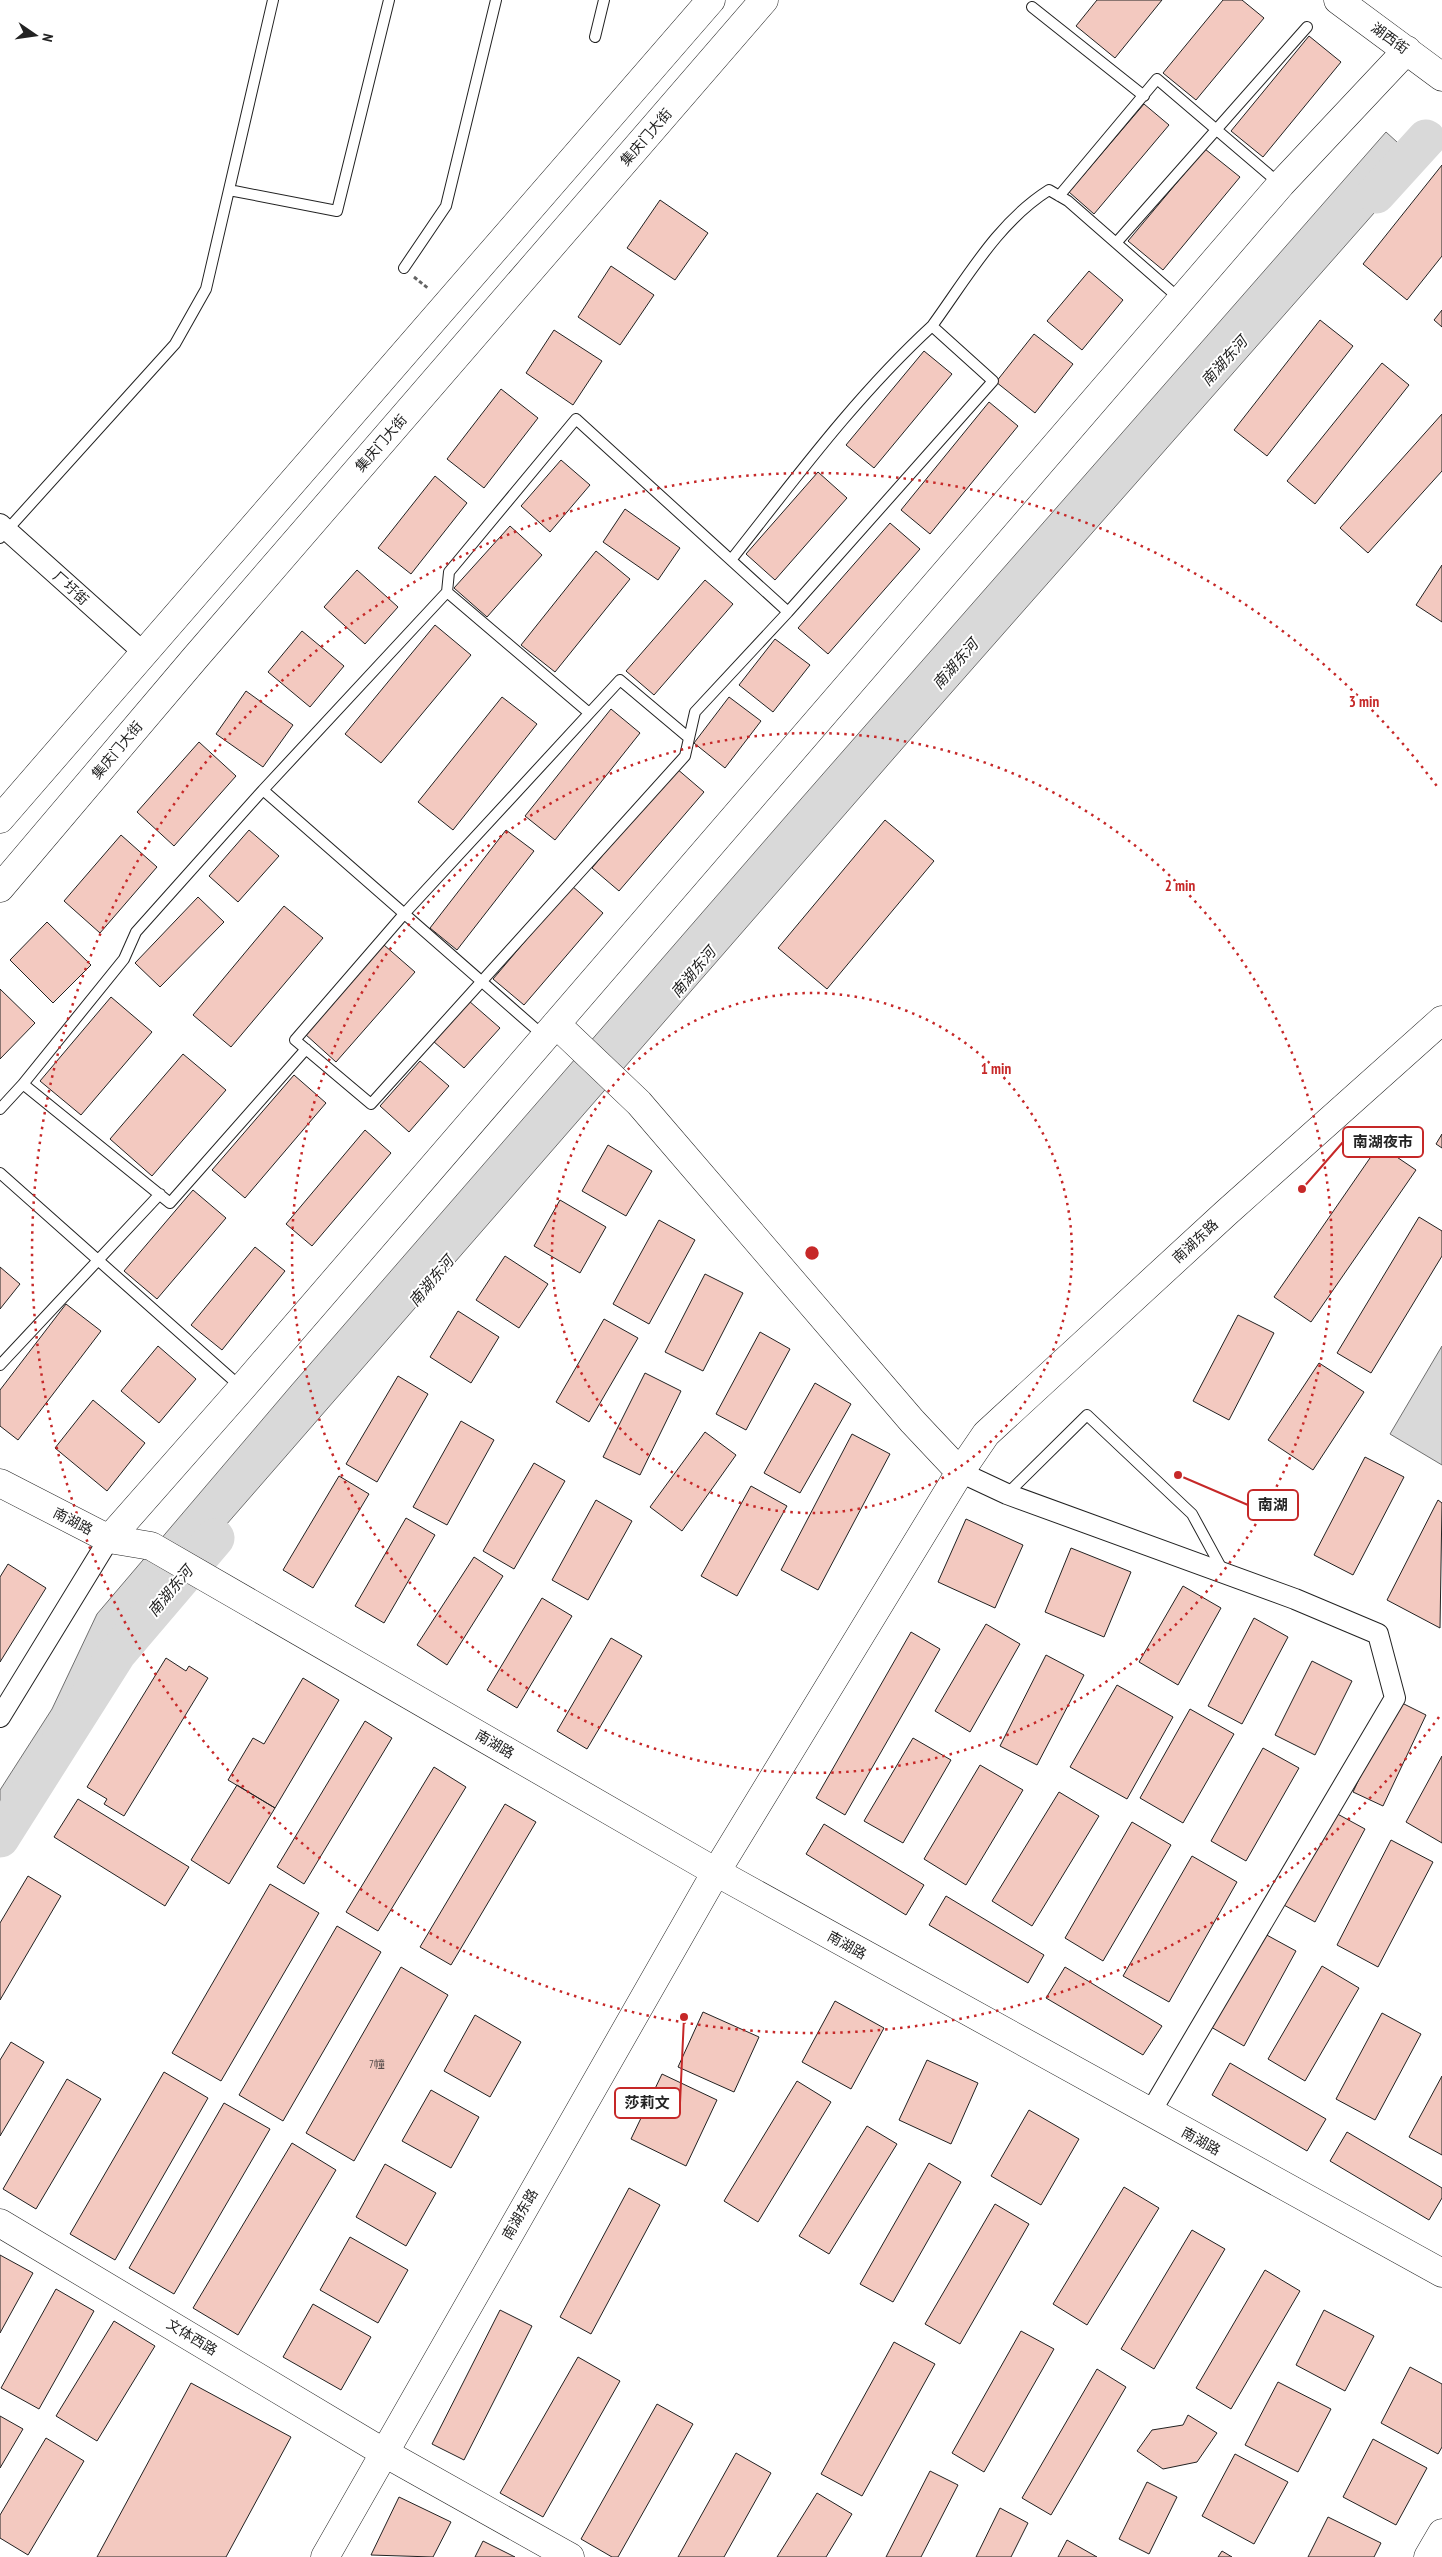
<svg xmlns="http://www.w3.org/2000/svg" width="1442" height="2557" viewBox="0 0 1442 2557" font-family="'PT Sans Narrow','Noto Sans SC',sans-serif">
  <rect width="100%" height="100%" fill="#fff"/>
  <!-- water -->
  <path fill="#d9d9d9" stroke="#6f6f6f" d="M1386,132l33,30 -505,573 -823,945 -91,151v-41l52,-81 45,-95 194,-228 503,-579z
    M1442,1346v119l-52,-31z"/>
  <g fill="none" stroke-linecap="round" stroke-linejoin="round">
    <!-- river -->
    <path stroke="#d9d9d9" stroke-width="39" d="M1376,194l50,-55
      M0,1838l117,-185 98,-115"/>
  </g>
  <!-- building -->
  <path fill="#f3c9c0" stroke="#222" d="M1097,0h65l-47,58 -39,-32z
    M1223,0h19l22,18 -68,82 -33,-27z
    M1309,36l32,26 -78,95 -32,-26z
    M1144,104l25,21 -75,89 -25,-22z
    M1205,149l35,28 -77,93 -35,-29z
    M1442,165v91l-35,44 -44,-36z
    M660,200l48,33 -33,47 -48,-32z
    M611,266l43,29 -34,50 -42,-28z
    M1089,271l34,29 -41,50 -35,-29z
    M1442,310v17l-8,-7z
    M1320,320l33,26 -86,110 -33,-26z
    M554,330l48,31 -29,44 -47,-32z
    M1034,334l39,30 -38,49 -39,-31z
    M924,351l28,23 -78,94 -28,-23z
    M1382,363l27,22 -94,119 -28,-23z
    M501,389l37,29 -54,70 -37,-29z
    M989,402l29,24 -88,108 -29,-24z
    M1442,414v57l-74,82 -28,-25z
    M561,460l29,25 -40,47 -29,-26z
    M818,472l29,26 -72,82 -29,-26z
    M435,476l32,27 -56,71 -33,-26z
    M625,509l55,39 -22,32 -55,-38z
    M890,523l30,26 -92,105 -30,-26z
    M510,526l32,29 -55,62 -33,-29z
    M596,551l34,28 -75,93 -34,-27z
    M1442,565v57l-26,-17z
    M357,570l41,37 -33,37 -41,-37z
    M705,580l28,24 -79,91 -28,-24z
    M435,625l36,30 -90,108 -36,-29z
    M302,631l42,35 -34,41 -42,-35z
    M775,639l35,26 -37,47 -34,-27z
    M246,691l47,34 -30,42 -47,-33z
    M502,697l35,27 -84,106 -35,-28z
    M729,697l32,24 -36,47 -31,-25z
    M611,709l29,24 -85,107 -30,-24z
    M199,742l37,34 -62,70 -37,-34z
    M676,768l28,24 -85,99 -27,-23z
    M885,820l49,41 -107,128 -49,-41z
    M249,830l30,26 -41,46 -29,-26z
    M506,830l28,21 -77,99 -27,-22z
    M121,835l36,32 -57,66 -36,-32z
    M572,886l31,27 -79,92 -31,-26z
    M198,897l26,25 -64,65 -25,-24z
    M284,906l39,32 -92,109 -38,-32z
    M47,922l44,43 -38,38 -43,-43z
    M384,945l31,27 -79,90 -31,-28z
    M0,989l35,34 -35,36z
    M111,997l41,35 -71,83 -41,-34z
    M469,1001l31,27 -36,40 -31,-27z
    M183,1054l43,36 -74,86 -42,-37z
    M420,1061l29,25 -40,46 -29,-26z
    M294,1075l32,28 -81,95 -33,-28z
    M365,1130l26,23 -79,93 -26,-22z
    M1442,1134v14l-6,-4z
    M608,1145l44,26 -26,45 -44,-25z
    M1379,1145l37,25 -105,152 -37,-25z
    M193,1190l33,28 -69,81 -33,-28z
    M560,1200l46,27 -26,46 -46,-27z
    M1419,1217l23,14v25l-71,117 -34,-20z
    M659,1220l36,20 -46,84 -36,-20z
    M255,1247l30,24 -63,79 -31,-25z
    M505,1256l43,28 -29,44 -43,-28z
    M0,1267l20,17 -20,25z
    M705,1274l38,19 -40,78 -38,-19z
    M66,1304l35,27 -83,109 -18,-14v-36z
    M458,1311l41,26 -28,46 -41,-26z
    M1238,1315l36,18 -45,87 -36,-19z
    M604,1319l34,19 -49,84 -33,-20z
    M760,1332l30,17 -44,81 -30,-16z
    M158,1346l38,33 -37,44 -38,-32z
    M1319,1363l45,29 -51,78 -45,-30z
    M645,1373l36,18 -41,84 -37,-18z
    M398,1376l30,18 -51,88 -31,-18z
    M815,1383l36,21 -51,89 -36,-20z
    M93,1400l52,43 -38,48 -52,-43z
    M461,1421l33,19 -47,85 -34,-18z
    M705,1432l31,23 -54,76 -32,-24z
    M852,1434l38,20 -72,136 -37,-20z
    M1365,1457l39,20 -51,98 -39,-20z
    M534,1463l31,18 -51,88 -31,-18z
    M339,1476l30,18 -56,94 -30,-18z
    M751,1486l36,20 -50,90 -36,-20z
    M596,1500l36,21 -44,79 -36,-20z
    M1438,1500l4,3 -2,125 -53,-28z
    M406,1518l29,17 -51,88 -29,-17z
    M966,1519l57,26 -28,63 -57,-26z
    M1071,1548l60,24 -27,65 -59,-25z
    M474,1557l29,19 -56,89 -30,-20z
    M8,1564l38,24 -46,74v-85z
    M1183,1586l38,22 -43,77 -39,-23z
    M542,1598l30,18 -55,92 -30,-18z
    M1254,1618l34,19 -46,87 -34,-18z
    M986,1624l34,20 -50,88 -35,-21z
    M911,1632l29,17 -95,166 -29,-17z
    M611,1638l31,18 -55,93 -30,-18z
    M1046,1655l38,20 -47,90 -37,-19z
    M166,1658l20,13 3,-5 19,12 -84,138 -20,-12 3,-5 -20,-12z
    M1312,1661l40,20 -37,74 -40,-20z
    M303,1678l36,22 -64,108 -47,-28 25,-42 11,6z
    M1117,1685l56,32 -46,82 -57,-32z
    M1396,1700l30,15 -43,91 -30,-14z
    M1190,1709l44,25 -51,89 -43,-25z
    M365,1721l27,17 -88,146 -27,-17z
    M913,1738l38,22 -48,83 -39,-22z
    M1263,1748l36,20 -53,93 -35,-20z
    M1442,1756v87l-36,-21z
    M980,1765l43,25 -57,95 -42,-26z
    M434,1767l32,20 -88,144 -32,-19z
    M237,1785l38,23 -46,76 -38,-24z
    M1059,1792l40,24 -67,110 -40,-25z
    M78,1799l111,68 -24,39 -111,-69z
    M505,1804l31,18 -85,143 -31,-18z
    M1332,1811l33,18 -50,93 -33,-18z
    M1132,1822l39,23 -68,116 -38,-23z
    M824,1824l100,61 -18,30 -100,-61z
    M1391,1840l42,22 -55,105 -41,-22z
    M1192,1856l45,26 -68,120 -46,-26z
    M28,1876l33,20 -61,104v-77z
    M270,1884l49,29 -98,168 -49,-28z
    M946,1896l98,59 -16,28 -99,-58z
    M337,1926l44,26 -98,169 -44,-26z
    M1263,1933l33,18 -52,95 -33,-19z
    M1322,1966l37,22 -54,93 -37,-22z
    M401,1967l47,28 -94,166 -48,-28z
    M1065,1967l97,59 -19,29 -97,-57z
    M835,2001l49,27 -33,61 -49,-27z
    M703,2012l56,25 -25,55 -56,-25z
    M1382,2013l39,21 -46,86 -39,-21z
    M475,2015l46,27 -31,55 -46,-26z
    M11,2042l33,20 -44,74v-76z
    M927,2060l51,23 -27,61 -52,-24z
    M1230,2063l96,56 -19,32 -95,-56z
    M164,2072l44,26 -93,162 -45,-26z
    M662,2074l55,26 -31,66 -55,-27z
    M1442,2076v79l-33,-18z
    M67,2079l34,20 -65,110 -33,-20z
    M797,2081l34,21 -73,120 -34,-21z
    M431,2090l48,27 -28,51 -49,-27z
    M224,2103l46,26 -96,165 -45,-26z
    M1029,2110l50,29 -38,66 -50,-29z
    M867,2126l30,18 -68,110 -30,-18z
    M1347,2132l95,56v10l-13,22 -99,-59z
    M292,2143l44,27 -98,165 -45,-27z
    M929,2163l32,19 -68,120 -33,-18z
    M385,2164l51,29 -30,53 -50,-29z
    M1124,2187l35,21 -72,117 -34,-21z
    M629,2188l31,17 -69,129 -31,-17z
    M995,2204l34,20 -69,120 -35,-20z
    M1192,2230l33,19 -71,120 -33,-20z
    M350,2237l58,33 -30,53 -58,-33z
    M0,2255l33,18 -33,60z
    M1265,2270l35,21 -69,118 -35,-21z
    M56,2289l38,22 -55,98 -38,-21z
    M313,2304l58,33 -30,53 -58,-33z
    M500,2310l32,16 -68,134 -32,-16z
    M1324,2310l50,26 -29,55 -49,-26z
    M114,2321l41,25 -58,95 -41,-25z
    M1021,2331l33,18 -70,123 -32,-19z
    M894,2342l41,22 -73,132 -41,-22z
    M578,2357l42,24 -77,136 -43,-24z
    M1410,2367l32,17v63l-4,7 -57,-31z
    M1097,2369l29,18 -75,128 -29,-17z
    M1278,2382l53,27 -33,63 -53,-27z
    M191,2383l100,54 -65,120h-129z
    M657,2404l36,20 -75,133h-6l-31,-18z
    M1188,2415l29,18 -20,29 -34,7 -26,-18 15,-21 31,-5z
    M0,2416l23,13 -23,39z
    M46,2438l38,23 -56,94 -28,-17v-23z
    M1373,2439l54,29 -31,57 -53,-28z
    M736,2453l35,20 -47,84h-46z
    M1235,2454l53,28 -34,62 -52,-28z
    M930,2471l28,14 -37,72h-35z
    M1147,2482l30,15 -28,57 -30,-15z
    M817,2493l35,21 -26,43h-49z
    M399,2497l52,25 -18,35 -62,-2z
    M1000,2508l28,15 -17,34h-35z
    M1328,2517l53,26 -7,14h-66z
    M1067,2540l30,17h-39z
    M483,2541l32,16h-40z
    M1222,2551l10,6h-14z"/>
  <g fill="none" stroke-linecap="round" stroke-linejoin="round">
    <!-- lane casing -->
    <g stroke="#222" stroke-width="12">
      <path id="lane" d="M1032,7l112,89
        M595,37l9,-37
        M229,190l108,21 52,-211
        M1059,196l98,-117 123,105
        M1116,243l191,-216
        M404,268l42,-62 50,-206
        M932,326c35,-48 66,-104 117,-136l19,11 112,98
        M0,538l175,-194 31,-55 67,-289
        M731,560c64,-81 125,-164 201,-234l61,55 -205,231
        M447,592l141,120
        M263,790l-127,142 -12,27 -101,125 147,119 136,-154
        M545,1037c-94,-82 -188,-164 -282,-247l184,-198 2,-20 127,-153 212,193 -93,100 -10,44 -314,348 -76,-64 109,-126 216,-234 69,58
        M0,1109l23,-25
        M0,1173l242,215
        M0,1365l160,-171
        M1007,1494l80,-79 105,99 31,57"/>
    </g>
    <!-- street casing -->
    <g stroke="#222" stroke-width="22">
      <path id="street" d="M0,524l143,128
        M960,1472l47,22 288,105 83,35 17,64 -245,415
        M0,1717l109,-178"/>
    </g>
    <!-- secondary casing -->
    <g stroke="#222" stroke-width="29">
      <path id="secondary" d="M1338,0l104,77
        M0,819l711,-819
        M0,888l195,-230 569,-658
        M556,1024l83,79 273,318 48,51
        M0,1483l109,56 42,7 565,326 726,401
        M109,1539l133,-151 1039,-1204 126,-134
        M0,2223l383,229 187,105
        M325,2557l391,-685 244,-400 26,-38 240,-221 216,-193
        M1428,2557l14,-24"/>
    </g>
    <!-- path -->
    <path stroke="#646464" stroke-width="3" stroke-dasharray="4 2.5" stroke-linecap="butt" d="M414,277l15,12"/>
    <!-- lane -->
    <use href="#lane" stroke="#fff" stroke-width="10"/>
    <!-- street -->
    <use href="#street" stroke="#fff" stroke-width="20"/>
    <!-- secondary -->
    <use href="#secondary" stroke="#fff" stroke-width="28"/>
  </g>
  <!-- distance rings -->
  <g fill="none" stroke="#c62828" stroke-width="2.5" stroke-dasharray="2.5 5">
    <circle cx="812" cy="1253" r="260"/>
    <circle cx="812" cy="1253" r="520"/>
    <path d="M1439 1717A780 780 0 1 1 1439 789"/>
  </g>
  <g text-anchor="middle" dominant-baseline="central" stroke-width="4" stroke-linejoin="round" paint-order="stroke">
    <!-- number labels -->
    <g font-size="11" fill="#564c4a">
      <text x="377" y="2064">7幢</text>
    </g>
    <!-- street labels -->
    <g font-size="14" fill="#222" stroke="#fff">
      <text transform="translate(1390 38) rotate(36)">湖西街</text>
      <text transform="translate(646 137) rotate(-49)">集庆门大街</text>
      <text transform="translate(381 443) rotate(-49)">集庆门大街</text>
      <text transform="translate(71 588) rotate(42)">厂圩街</text>
      <text transform="translate(117 750) rotate(-50)">集庆门大街</text>
      <text transform="translate(1195 1241) rotate(-43)">南湖东路</text>
      <text transform="translate(73 1521) rotate(27)">南湖路</text>
      <text transform="translate(495 1744) rotate(30)">南湖路</text>
      <text transform="translate(847 1945) rotate(29)">南湖路</text>
      <text transform="translate(1201 2141) rotate(29)">南湖路</text>
      <text transform="translate(520 2214) rotate(-60)">南湖东路</text>
      <text transform="translate(192 2337) rotate(31)">文体西路</text>
    </g>
    <!-- water labels -->
    <g font-size="15" font-style="italic" fill="#222" stroke="#fff">
      <text transform="translate(1224 361) rotate(-48)">南湖东河</text>
      <text transform="translate(955 664) rotate(-49)">南湖东河</text>
      <text transform="translate(693 972) rotate(-50)">南湖东河</text>
      <text transform="translate(431 1281) rotate(-50)">南湖东河</text>
      <text transform="translate(170 1591) rotate(-50)">南湖东河</text>
    </g>
  </g>
  <circle cx="812" cy="1253" r="8" fill="#c62828" stroke="#fff" stroke-width="2.5"/>
  <g font-size="15" text-anchor="middle" font-weight="bold" fill="#c62828" stroke="#fff" stroke-width="4" stroke-linejoin="round" paint-order="stroke">
    <text x="1364" y="707">3 min</text>
    <text x="1180" y="891">2 min</text>
    <text x="996" y="1074">1 min</text>
  </g>
  <!-- callouts -->
  <path fill="none" stroke="#c62828" stroke-width="2" d="M1302 1189L1343 1142M1178 1475L1248 1505M684 2017L680 2103"/>
  <g fill="#c62828" stroke="#fff" stroke-width="2">
    <circle cx="1302" cy="1189" r="5"/>
    <circle cx="1178" cy="1475" r="5"/>
    <circle cx="684" cy="2017" r="5"/>
  </g>
  <g fill="#fff" stroke="#c62828" stroke-width="2">
    <rect x="1343" y="1127" width="80" height="30" rx="5"/>
    <rect x="1248" y="1490" width="50" height="30" rx="5"/>
    <rect x="615" y="2088" width="65" height="30" rx="5"/>
  </g>
  <g font-size="15" text-anchor="middle" font-weight="bold" fill="#222">
    <text x="1383" y="1147">南湖夜市</text>
    <text x="1273" y="1510">南湖</text>
    <text x="647" y="2108">莎莉文</text>
  </g>
  <!-- north arrow -->
  <g transform="translate(35 35) rotate(103)" stroke="#ffffff" stroke-width="4" paint-order="stroke">
  <path d="M0-4L9 19L0 12L-9 19Z" fill="#222222"/>
  <text y="-8" font-size="14" font-weight="bold" text-anchor="middle" fill="#222222">N</text>
  </g>
</svg>
